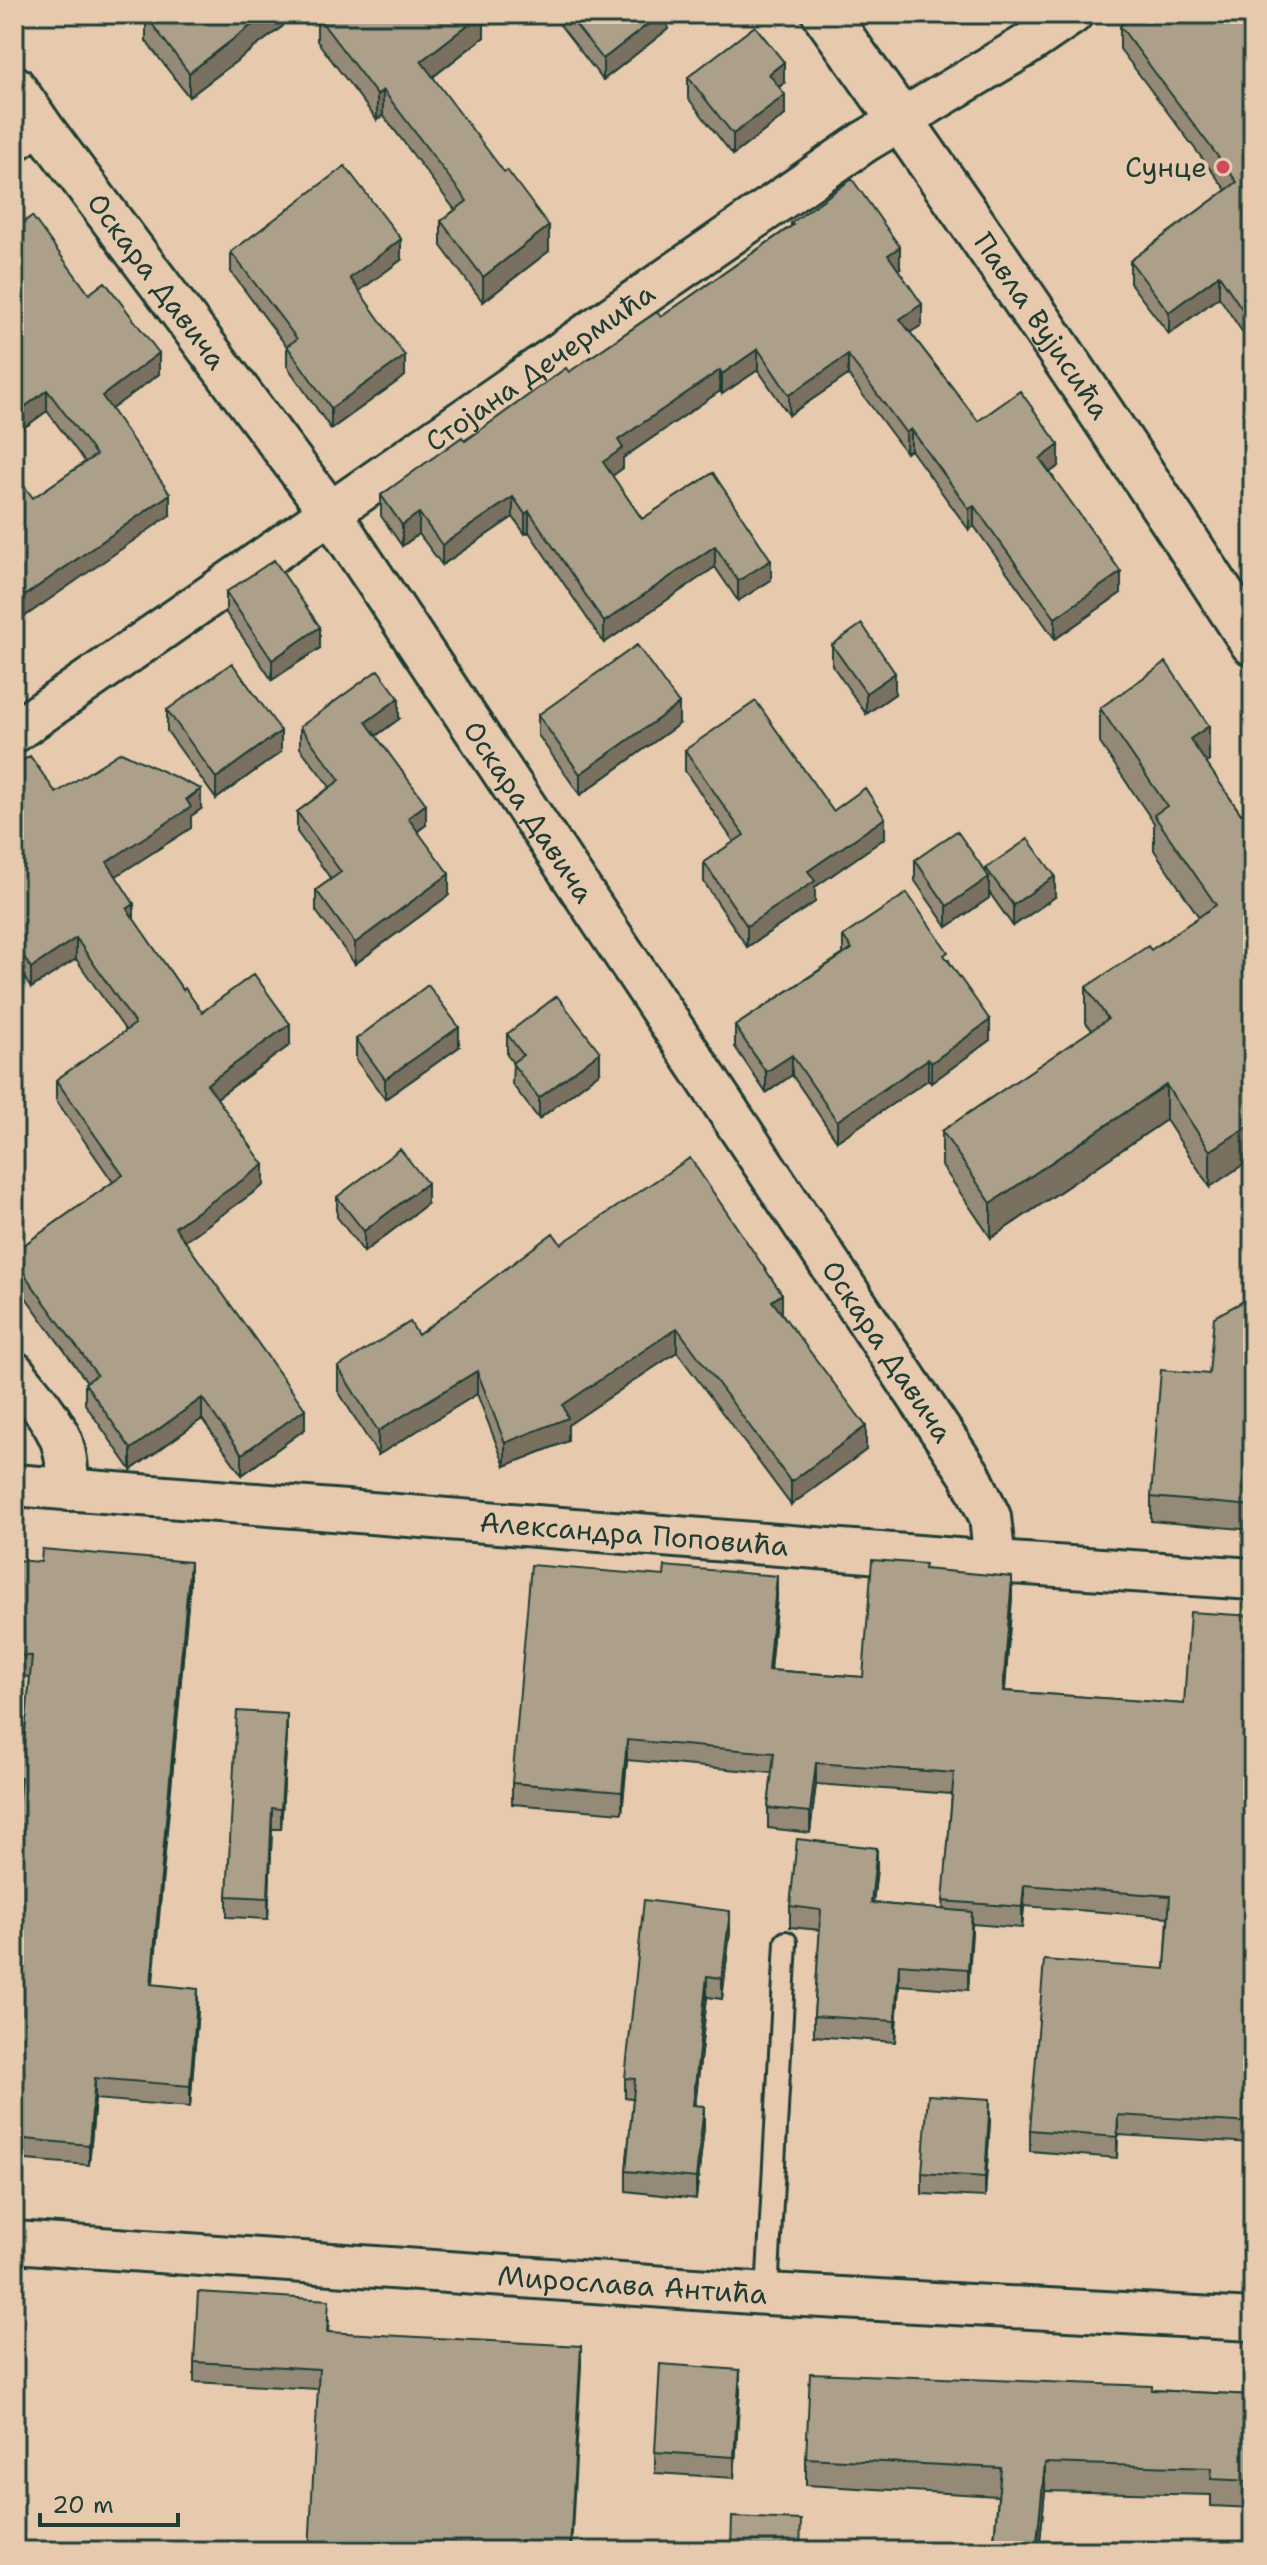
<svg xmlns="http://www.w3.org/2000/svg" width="1267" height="2565" viewBox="0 0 1267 2565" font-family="'Shantell Sans',sans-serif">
  <rect width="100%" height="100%" fill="#e7caae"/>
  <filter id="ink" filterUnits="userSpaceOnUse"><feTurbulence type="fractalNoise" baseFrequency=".0125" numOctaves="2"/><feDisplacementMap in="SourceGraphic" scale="16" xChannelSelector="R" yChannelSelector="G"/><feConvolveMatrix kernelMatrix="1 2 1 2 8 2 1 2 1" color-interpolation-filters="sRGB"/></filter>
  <g filter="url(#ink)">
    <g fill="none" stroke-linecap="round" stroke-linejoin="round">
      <!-- lane casing -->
      <g stroke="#1f3d34" stroke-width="26">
        <path id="lane" d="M14,153l31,-22
          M767,2294l19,-352"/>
      </g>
      <!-- street casing -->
      <g stroke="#1f3d34" stroke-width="46">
        <g id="street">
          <path id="s1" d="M14,86l31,45 285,381 640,963 20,42 5,45"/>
          <path id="s2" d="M14,732l850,-590 161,-96 47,-32"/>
          <path d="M14,1372c16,21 37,43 47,68 6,15 6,33 8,50"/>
          <path id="s3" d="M14,1485l981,77 258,17"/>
          <path id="s4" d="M14,2242l753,52 486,26"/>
        </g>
      </g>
      <!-- secondary casing -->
      <g stroke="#1f3d34" stroke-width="50">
        <g id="secondary">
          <path id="s5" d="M825,14c148,206 290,416 428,629"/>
        </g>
      </g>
      <!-- lane -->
      <use href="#lane" stroke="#e7caae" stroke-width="20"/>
      <!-- street -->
      <use href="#street" stroke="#e7caae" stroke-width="40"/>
      <!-- secondary -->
      <use href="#secondary" stroke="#e7caae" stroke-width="44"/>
    </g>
    <!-- wall -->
    <path fill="#958a77" stroke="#1f3d34" stroke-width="2" d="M145,14h138v12l-94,71 -43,-56v-25z
      M484,14v23l-51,40 116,174 -66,51 -42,-56v-25l14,-11 -72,-95 -6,5 -60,-79v-25z
      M553,14h115v15l-65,51 -50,-64z
      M1253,14v334l-34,-51 -50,37 -39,-51v-22l96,-71 -106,-141v-23z
      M688,77l96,6 -5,4 6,28 -52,40 -45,-57z
      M791,223l109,45 -2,1 24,56 -12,7 68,89 81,45 -9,6 71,121 -66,46 -81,-113 -5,4 -58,-80 -5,3 -58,-78 -59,40 -31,-45 -36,24 -2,-3 -97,67v10l-11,8 30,43 71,-46 58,107 -33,21 -23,-34 -111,76 -75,-111 -4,2 -12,-17 -71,48 -23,-31 -17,12 -21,-30v-21l188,-123 92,-55 130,-91z
      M14,229l75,65 70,80 -48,35 59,106 -137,-17 52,-36 -38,-51 -33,24z
      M231,252l170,8 -42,31 46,85 -74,53 -44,-63v-19l-56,-75z
      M226,592l94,56 -48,32 -46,-67z
      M832,645l63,49 -29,20 -34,-49z
      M1100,708l109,53 -3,3 35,50 -31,373 -44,-67 -175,118 -49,-72v-35l150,-101 -6,-7v-36l65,-37 48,-33 -45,-67v-27l-54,-80z
      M167,710l114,42 -65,47 -49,-68z
      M538,715l141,9 -99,71 -42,-60z
      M399,719l-23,17 50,89 -8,6 31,64 -94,69 -39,-53v-21l15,-11 -34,-47v-20l33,-25 -30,-39v-21z
      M685,750l148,61 52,27 -70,49v15l-68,45 -43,-65v-20l30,-20 -49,-71z
      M14,767l42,26 145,16 -10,7v12l-75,48 18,44 49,70 19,22 88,33 -73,53 47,87 -79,56 120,188 -63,46 -40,-56 -71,51 -46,-66v-21l2,-1 -73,-101v-29l99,-70 -57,-82v-20l70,-49 -50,-72 -45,29 -17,-26z
      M915,860l71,13v-5l69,29 -42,29 -24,-34v6l-42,29 -32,-46z
      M843,936l105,23 42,81 -59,43 -3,-3 -91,61 -45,-66 -26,18 -31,-46v-21l108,-72z
      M507,1034l93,38 -61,47 -27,-35 1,-21 -6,-8z
      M356,1039l103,8 -74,52 -29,-39z
      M337,1197l90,7 -63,48 -27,-35z
      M561,1244l221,69 84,137 -75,55 -114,-153 -109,73v16l-63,25 -28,-72 -99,61 -40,-64v-24l80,-32z
      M1253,1296v234l-102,-9v-24l58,-123z
      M14,1560l176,23 -38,402 46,24 -8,98 -95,-8 -6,66 -75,-6v-311l5,-50 -5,-1v-56l10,1 6,-65 -16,-2z
      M925,1569l87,28 -7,94 179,13 69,-88v527l-135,-8 -1,23 -87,-7v-21l135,-161 3,-52 -144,-11 -2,22 -50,-4 -4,66 -69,-5 -4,57 -81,-6v-20l6,-86 -30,-3v-21l87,-38 -4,35 70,7 9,-116 -136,-10 -6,49 -42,-5v-20l4,-35 -145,-13 -5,53 -110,-9v-21l265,-186 -7,73 93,7z
      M287,1735l-6,94h-9l-4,90 -41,-2v-21z
      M730,1932l-8,67 -15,-2 -12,108 9,22 -8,72 -70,-8v-20l7,-72 -8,-1v-20z
      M990,2120l-5,77 -63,-3v-21z
      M329,2320l-1,12 253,35 -263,22 -124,-7v-20z
      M740,2390l-6,88 -79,-5v-21z
      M1152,2390l101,5v113l-42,-2v-11l-166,-4 -6,60h-46l5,-55 -192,-11v-27z"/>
    <!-- shaded-wall -->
    <path fill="#797061" stroke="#1f3d34" stroke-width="2" d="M266,14h17v12l-94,71v-24z
      M482,14h2v23l-63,49v-25z
      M661,14h7v15l-65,51v-21z
      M784,62v21l-15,11v-20z
      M383,90v25l-6,5v-25z
      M785,95v20l-52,40v-21z
      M549,226v25l-66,51v-25z
      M401,239v21l-51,38v-20z
      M900,247v21l-12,8v-21z
      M1219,275v22l-50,37v-22z
      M922,304v21l-22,14v-20z
      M758,349v21l-36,24v-20z
      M159,353v21l-57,42v-20z
      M848,355v20l-59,40v-20z
      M405,356v20l-74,53v-21z
      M720,370v21l-97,67v10l-20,15v-21l15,-22z
      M47,390v21l-33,24v-20z
      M911,429v21l-5,3v-20z
      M1059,445v21l-19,13v-20z
      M170,494v21l-156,109v-21z
      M513,497v20l-71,48v-20z
      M974,506v20l-5,4v-21z
      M529,511v21l-4,2v-20z
      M419,513v21l-17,12v-21z
      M715,546v21l-111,76v-21z
      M771,560v20l-33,21v-20z
      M1121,572v21l-66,46v-21z
      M320,627v21l-48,32v-20z
      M895,673v21l-29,20v-21z
      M399,698v21l-33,24v-21z
      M679,704v20l-99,71v-21z
      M1209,726v35l-19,14v-36z
      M281,731v21l-65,47v-21z
      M201,789v20l-10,7v12l-84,54v-20z
      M426,804v21l-18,13v-20z
      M885,818v20l-70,49v15l-68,45v-21l61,-55z
      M449,874v21l-94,69v-21z
      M1055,876v21l-42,29v-21z
      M989,877v21l-42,29v-21z
      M134,904v21l-7,-16z
      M76,938v21l-45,29v-20z
      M990,1020v20l-59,43v-20z
      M290,1024v21l-83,60v-21z
      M459,1027v20l-74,52v-20z
      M600,1052v20l-61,47v-21z
      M792,1055v20l-26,18v-21z
      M928,1059v21l-91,61v-20z
      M1166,1085v35l-175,118v-35z
      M1253,1123v35l-43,29v-36z
      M264,1165v20l-89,63v-21z
      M427,1183v21l-63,48v-21z
      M782,1294v24l-10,-17z
      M677,1328v24l-109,73v16l-63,25v-23z
      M477,1371v23l-99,61v-24z
      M202,1398v21l-71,51v-21z
      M305,1409v20l-63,46v-21z
      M866,1426v24l-75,55v-23z
      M190,1562v21l-39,422v-21z
      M777,1576v21l-9,93v-20z
      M1012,1577v20l-9,114v-20z
      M287,1714v21l-6,94v-20z
      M627,1740v20l-5,53v-21z
      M816,1763v21l-6,49v-21z
      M272,1808v21l-4,90v-21z
      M877,1848v20l-6,56v-21z
      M1024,1885v21l-2,22v-21z
      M730,1911v21l-8,67v-21z
      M972,1912v21l-4,57v-21z
      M899,1964v21l-4,57v-21z
      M707,1976v21l-14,129v-21z
      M198,1989v20l-8,98v-21z
      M95,2078v21l-6,66v-20z
      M990,2099v21l-5,77v-20z
      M704,2106v21l-8,72v-21z
      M1118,2115v20l-1,23v-21z
      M581,2346v21l-10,184h-1z
      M740,2370v20l-6,88v-21z
      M1045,2463v28l-6,60h-3z"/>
    <!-- building -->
    <path fill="#ada08a" stroke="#1f3d34" stroke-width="2" d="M149,14h117l-77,59 -43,-57z
      M320,14h162l-61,47 83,111 3,-2 42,56 -66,51 -42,-56 26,-20 -84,-111 -6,5 -60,-79z
      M567,14h94l-58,45z
      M1136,14h117v311l-34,-50 -50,37 -39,-51 107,-79 -117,-156z
      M755,26l29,36 -15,12 16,21 -52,39 -45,-57z
      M345,166l56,73 -51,39 55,78 -74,52 -44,-62 10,-7 -66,-87z
      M852,179l48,68 -12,8 34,49 -22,15 78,102 42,-30 39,54 -19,14 81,113 -66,46 -81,-112 -5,3 -58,-80 -5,4 -58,-78 -59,40 -31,-46 -36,25 -2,-4 -102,70 5,8 -20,14 39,57 71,-46 58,87 -33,21 -23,-35 -111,76 -75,-111 -4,3 -12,-17 -71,48 -23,-32 -17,12 -21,-30 81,-58 3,4 101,-73 3,4 88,-60 4,5 132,-92 -2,-2z
      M32,216l57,78 16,-12 54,71 -57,43 68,98 -156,109v-131l19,26 63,-43 -49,-65 -33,25v-64l10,-8 -10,-15v-99z
      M274,560l46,67 -48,33 -46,-68z
      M862,624l33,49 -29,20 -34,-48z
      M637,645l42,59 -99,70 -42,-59z
      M1166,662l43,64 -19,13 51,75 12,-8v317l-43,28 -44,-66 -175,118 -49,-72 166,-112 -22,-32 62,-41 3,4 65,-45 -62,-90 13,-9 -67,-98z
      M232,663l49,68 -65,47 -49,-68z
      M378,670l21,28 -33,24 60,82 -18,14 41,56 -94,69 -39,-53 25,-18 -44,-60 43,-32 -40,-53z
      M756,701l77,110 32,-23 20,30 -77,53 7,10 -68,45 -43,-64 40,-27 -59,-85z
      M121,752l80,37 -15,10 5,8 -84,55 27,42 -7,5 56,81 2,-2 17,24 52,-38 36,50 -83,60 57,81 -89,62 130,182 -63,45 -40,-56 -71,51 -46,-66 12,-8 -83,-115v-8l109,-77 -67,-95 79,-56 -59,-86 -45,30 -17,-27v-174l16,-11 26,37z
      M957,831l32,46 -42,29 -32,-46z
      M1028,839l27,37 -42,29 -27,-37z
      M907,893l41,59 -4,3 46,65 -59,43 -3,-4 -91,62 -45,-66 -26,17 -31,-46 117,-77 -9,-13z
      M428,985l31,42 -74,52 -29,-40z
      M557,996l43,56 -61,46 -27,-35 11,-8 -16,-21z
      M400,1149l27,34 -63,48 -27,-34z
      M690,1158l92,136 -10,7 94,125 -75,56 -114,-154 -114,77 5,13 -63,25 -28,-72 -99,60 -40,-64 72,-45 8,13 135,-102 8,11z
      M1253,1296v210l-102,-9 10,-127 48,4 5,-57z
      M42,1549l148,13 -39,422 47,5 -8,97 -95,-8 -6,67 -75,-7v-290l7,-71 -7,-1v-35l10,1 8,-86 -18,-1v-95l27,2z
      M872,1560l53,4 -1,5 88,8 -9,114 181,13 6,-92 63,4v507l-135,-8 -1,22 -87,-7 14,-170 121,9 5,-73 -146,-11 -2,22 -79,-6 11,-128 -138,-10 -6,49 -42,-4 6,-55 -147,-13 -5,52 -110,-9 19,-218 133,11 1,-10 112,10 -9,94 95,7z
      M237,1711l50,3 -6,95 -9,-1 -4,90 -41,-2z
      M797,1839l80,9 -6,55 101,9 -4,57 -69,-5 -4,57 -81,-5 7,-106 -31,-4z
      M644,1900l86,11 -8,67 -15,-2 -14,129 11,1 -8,72 -70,-7 9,-92 -10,-1z
      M928,2095l62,4 -5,78 -63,-4z
      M198,2292l131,8 -2,32 254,14 -11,205h-261l10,-182 -125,-7z
      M660,2364l80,6 -6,87 -79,-5z
      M810,2373l342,13v4l101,5v86l-42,-2 1,-11 -167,-5 -9,88h-43l8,-83 -195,-10z
      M732,2517l69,3 -1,31h-69z"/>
  </g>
  <!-- markers -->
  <circle fill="#d1495b" stroke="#e7caae" stroke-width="3" cx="1223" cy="167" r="8"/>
  <g text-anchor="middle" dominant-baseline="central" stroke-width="8" stroke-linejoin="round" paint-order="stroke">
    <!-- poi labels -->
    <g font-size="28" fill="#1f3d34" stroke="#e7caae" text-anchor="end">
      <text x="1207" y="167">Сунце</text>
    </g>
    <!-- street labels -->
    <g font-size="28" fill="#1f3d34" stroke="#e7caae">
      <text stroke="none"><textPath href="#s1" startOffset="242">Оскара Давича</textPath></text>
      <text stroke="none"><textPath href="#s5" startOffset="380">Павла Вујисића</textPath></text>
      <text stroke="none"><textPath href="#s2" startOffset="640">Стојана Дечермића</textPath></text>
      <text stroke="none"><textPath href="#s1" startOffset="890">Оскара Давича</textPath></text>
      <text stroke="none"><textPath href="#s1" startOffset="1538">Оскара Давича</textPath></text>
      <text stroke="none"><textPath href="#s3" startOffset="622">Александра Поповића</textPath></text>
      <text stroke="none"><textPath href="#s4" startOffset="620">Мирослава Антића</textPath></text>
    </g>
  </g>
  <!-- margin -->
  <rect width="1267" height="2565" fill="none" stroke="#e7caae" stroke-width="48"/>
  <rect x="24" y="24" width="1219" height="2517" fill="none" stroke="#1f3d34" stroke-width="3" filter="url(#ink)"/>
  <!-- scale -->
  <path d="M40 2513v12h138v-12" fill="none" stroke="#1f3d34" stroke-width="4"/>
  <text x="52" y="2513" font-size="24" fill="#1f3d34" stroke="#e7caae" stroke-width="6" paint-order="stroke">20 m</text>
</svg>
